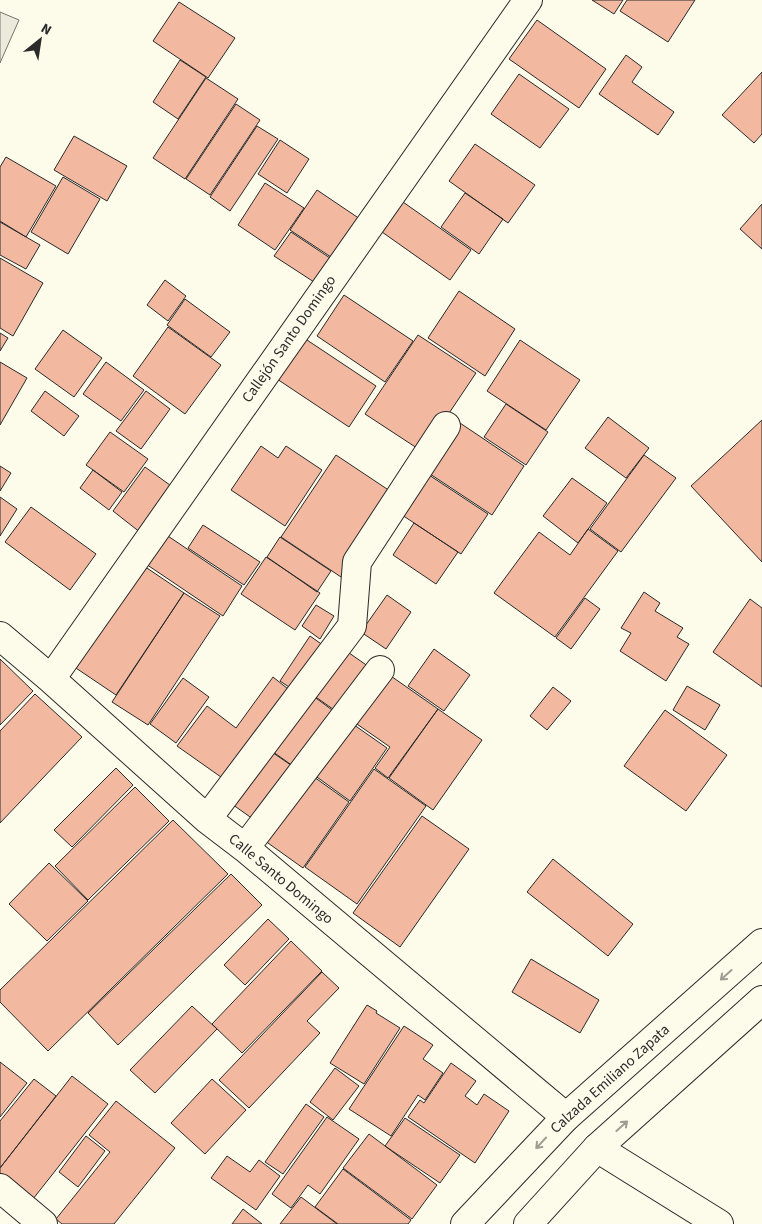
<svg xmlns="http://www.w3.org/2000/svg" width="762" height="1224" viewBox="0 0 762 1224" font-family="'Source Sans 3',sans-serif">
  <rect width="100%" height="100%" fill="#fdfbea"/>
  <!-- garden -->
  <path fill="#ecebdb" stroke="#74746e" d="M0,12l19,8 -19,43z"/>
  <!-- building -->
  <path fill="#f2b8a0" stroke="#2b2b2b" d="M592,0h31l-9,14z
    M627,0h68l-27,42 -48,-31z
    M179,2l56,36 -27,40 -55,-37z
    M537,20l69,49 -27,39 -70,-49z
    M626,55l16,12 -10,15 42,30 -16,23 -59,-41z
    M180,60l26,17 -28,42 -25,-17z
    M762,72v62l-8,9 -32,-28z
    M519,74l50,35 -29,39 -49,-34z
    M206,78l32,21 -53,80 -32,-21z
    M236,104l24,16 -50,75 -24,-16z
    M257,126l21,13 -48,72 -20,-14z
    M74,136l53,30 -20,35 -53,-31z
    M280,140l29,19 -22,34 -29,-19z
    M475,144l60,41 -27,38 -59,-42z
    M6,157l50,29 -30,51 -26,-16v-54z
    M63,177l37,22 -32,55 -37,-22z
    M265,183l39,25 -29,42 -37,-25z
    M317,190l43,29 -26,40 -44,-29z
    M465,193l38,26 -24,35 -38,-27z
    M403,202l68,48 -21,30 -68,-48z
    M762,204v45l-22,-20z
    M0,222l40,23 -14,24 -26,-14z
    M291,232l39,26 -16,24 -40,-26z
    M0,258l43,25 -30,53 -13,-8z
    M165,280l21,16 -18,25 -21,-16z
    M459,291l56,38 -30,47 -57,-38z
    M344,295l69,46 -28,41 -68,-46z
    M185,299l45,33 -19,25 -44,-32z
    M168,327l53,38 -36,49 -52,-38z
    M63,330l39,28 -28,39 -39,-28z
    M0,333l8,5 -8,13z
    M418,335l58,38 -53,79 -58,-38z
    M304,338l72,48 -27,41 -72,-48z
    M520,340l60,40 -34,50 -59,-39z
    M0,362l27,16 -27,47z
    M106,362l38,28 -23,31 -38,-27z
    M45,391l34,25 -15,20 -33,-25z
    M146,391l24,18 -29,40 -25,-18z
    M506,404l42,28 -22,33 -42,-28z
    M608,417l41,31 -23,30 -41,-30z
    M762,420v142l-71,-76z
    M457,421l67,45 -32,49 -68,-45z
    M110,432l38,27 -24,33 -38,-27z
    M261,446l17,12 8,-12 36,24 -37,56 -54,-36z
    M336,455l60,40 -55,82 -60,-40z
    M644,455l32,23 -55,74 -31,-23z
    M0,466l11,7 -11,18z
    M145,467l29,21 -33,45 -28,-22z
    M93,470l29,22 -13,18 -29,-22z
    M426,473l62,41 -27,40 -62,-41z
    M572,478l35,25 -29,40 -35,-27z
    M0,497l17,12 -17,27z
    M31,507l65,47 -26,36 -65,-48z
    M414,523l44,29 -22,32 -43,-29z
    M203,525l57,37 -16,23 -56,-37z
    M588,529l30,22 -63,86 -61,-44 45,-61 31,23z
    M159,530l83,56 -19,30 -83,-56z
    M280,537l51,34 -14,21 -50,-35z
    M266,557l54,36 -25,37 -54,-36z
    M135,560l49,33 -68,102 -49,-33z
    M644,592l16,11 -5,8 28,17 -6,9 12,7 -23,37 -46,-30 11,-18 -10,-5z
    M184,593l36,23 -72,109 -36,-23z
    M387,595l24,17 -25,37 -25,-17z
    M585,598l15,11 -29,40 -15,-11z
    M750,599l12,9v79l-49,-35z
    M316,605l18,11 -14,23 -18,-13z
    M310,636l17,12 -29,45 -18,-12z
    M342,648l30,21 -32,45 -30,-21z
    M434,649l36,26 -26,36 -36,-25z
    M0,659l33,32 -33,34z
    M388,674l50,35 -50,69 -13,-10 15,-21 -36,-25z
    M273,677l20,16 -65,89 -51,-36 30,-40 29,22z
    M183,678l26,19 -33,46 -26,-19z
    M687,686l33,19 -15,25 -32,-20z
    M553,687l18,14 -24,29 -17,-14z
    M309,693l30,22 -39,56 -31,-22z
    M35,694l47,43 -82,86v-92z
    M438,709l44,31 -49,70 -44,-32z
    M665,710l62,45 -41,56 -62,-45z
    M347,720l40,28 -37,53 -40,-29z
    M266,748l32,22 -38,54 -31,-22z
    M116,768l17,17 -61,62 -18,-17z
    M374,769l52,37 -69,98 -52,-37z
    M307,772l42,30 -46,66 -42,-30z
    M135,787l34,34 -81,79 -33,-34z
    M422,816l47,33 -69,98 -47,-34z
    M173,820l55,54 -180,177 -48,-49v-12z
    M553,859l80,65 -25,32 -81,-64z
    M49,863l39,38 -41,40 -38,-37z
    M231,874l31,31 -144,140 -30,-32z
    M268,919l21,20 -44,46 -21,-20z
    M291,941l31,30 -80,82 -30,-29z
    M531,959l68,41 -19,33 -68,-41z
    M322,972l17,16 -32,33 13,12 -71,75 -30,-28z
    M367,1005l10,6 -1,2 24,15 -36,56 -34,-21z
    M192,1006l25,23 -62,64 -25,-23z
    M404,1026l29,19 -10,14 20,14 -18,27 -7,-5 -27,41 -42,-27z
    M0,1062l27,21 -27,34z
    M451,1063l25,18 -11,15 12,9 7,-11 25,17 -34,52 -67,-46 12,-17 4,3z
    M335,1068l24,18 -26,34 -23,-18z
    M72,1076l36,28 -79,100 -29,-23v-13z
    M34,1079l22,17 -56,72v-47z
    M212,1079l34,31 -41,44 -34,-31z
    M116,1101l59,47 -61,76h-52l-6,-5 54,-67 -21,-17z
    M306,1104l18,13 -41,57 -18,-12z
    M327,1117l32,22 -39,55 -12,-9 -17,23 -19,-14z
    M405,1118l55,37 -20,28 -55,-37z
    M369,1134l68,51 -25,34 -69,-51z
    M86,1136l19,15 -27,36 -19,-15z
    M227,1156l23,16 9,-12 21,16 -24,34 -45,-32z
    M343,1169l68,51 -3,4h-70l-23,-17z
    M301,1197l36,27h-57z
    M243,1209l19,15h-30z"/>
  <g fill="none" stroke-linecap="round" stroke-linejoin="round">
    <!-- minor casing -->
    <g stroke="#2b2b2b" stroke-width="30">
      <path id="minor" d="M0,636l51,43 156,140 38,29 321,269
        M51,679l477,-679
        M207,819l145,-193 5,-64 89,-136
        M245,848l135,-178
        M597,1148l122,76
        M0,1188l43,36"/>
    </g>
    <!-- secondary casing -->
    <g stroke="#2b2b2b" stroke-width="30">
      <path id="secondary" d="M465,1224l101,-107 196,-174
        M528,1224l69,-76 165,-148"/>
    </g>
    <!-- minor -->
    <use href="#minor" stroke="#fdfbea" stroke-width="28"/>
    <!-- secondary -->
    <use href="#secondary" stroke="#fdfbea" stroke-width="28"/>
  </g>
  <!-- one-way arrows -->
  <defs><path id="oneway-shaft" d="M-6 0H5M1.5-3L5.5 0L1.5 3" fill="none" stroke-width="1.6" stroke-linecap="round" stroke-linejoin="round" transform="scale(1.25)"/></defs>
  <g stroke="#9e9d94">
    <use href="#oneway-shaft" transform="translate(726 975) rotate(138)"/>
    <use href="#oneway-shaft" transform="translate(622 1126) rotate(-42)"/>
    <use href="#oneway-shaft" transform="translate(541 1143) rotate(133)"/>
  </g>
  <g text-anchor="middle" dominant-baseline="central" stroke-width="4" stroke-linejoin="round" paint-order="stroke">
    <!-- street labels -->
    <g font-size="15" fill="#2b2b2b" stroke="#fdfbea">
      <text transform="translate(289 339) rotate(-55)">Callejón Santo Domingo</text>
      <text transform="translate(281 879) rotate(40)">Calle Santo Domingo</text>
      <text transform="translate(610 1079) rotate(-42)">Calzada Emiliano Zapata</text>
    </g>
  </g>
  <!-- north arrow -->
  <g transform="translate(40 40) rotate(30)" stroke="#fdfbea" stroke-width="4" paint-order="stroke">
  <path d="M0-4L9 19L0 12L-9 19Z" fill="#2b2b2b"/>
  <text y="-8" font-size="14" font-weight="bold" text-anchor="middle" fill="#2b2b2b">N</text>
  </g>
</svg>
